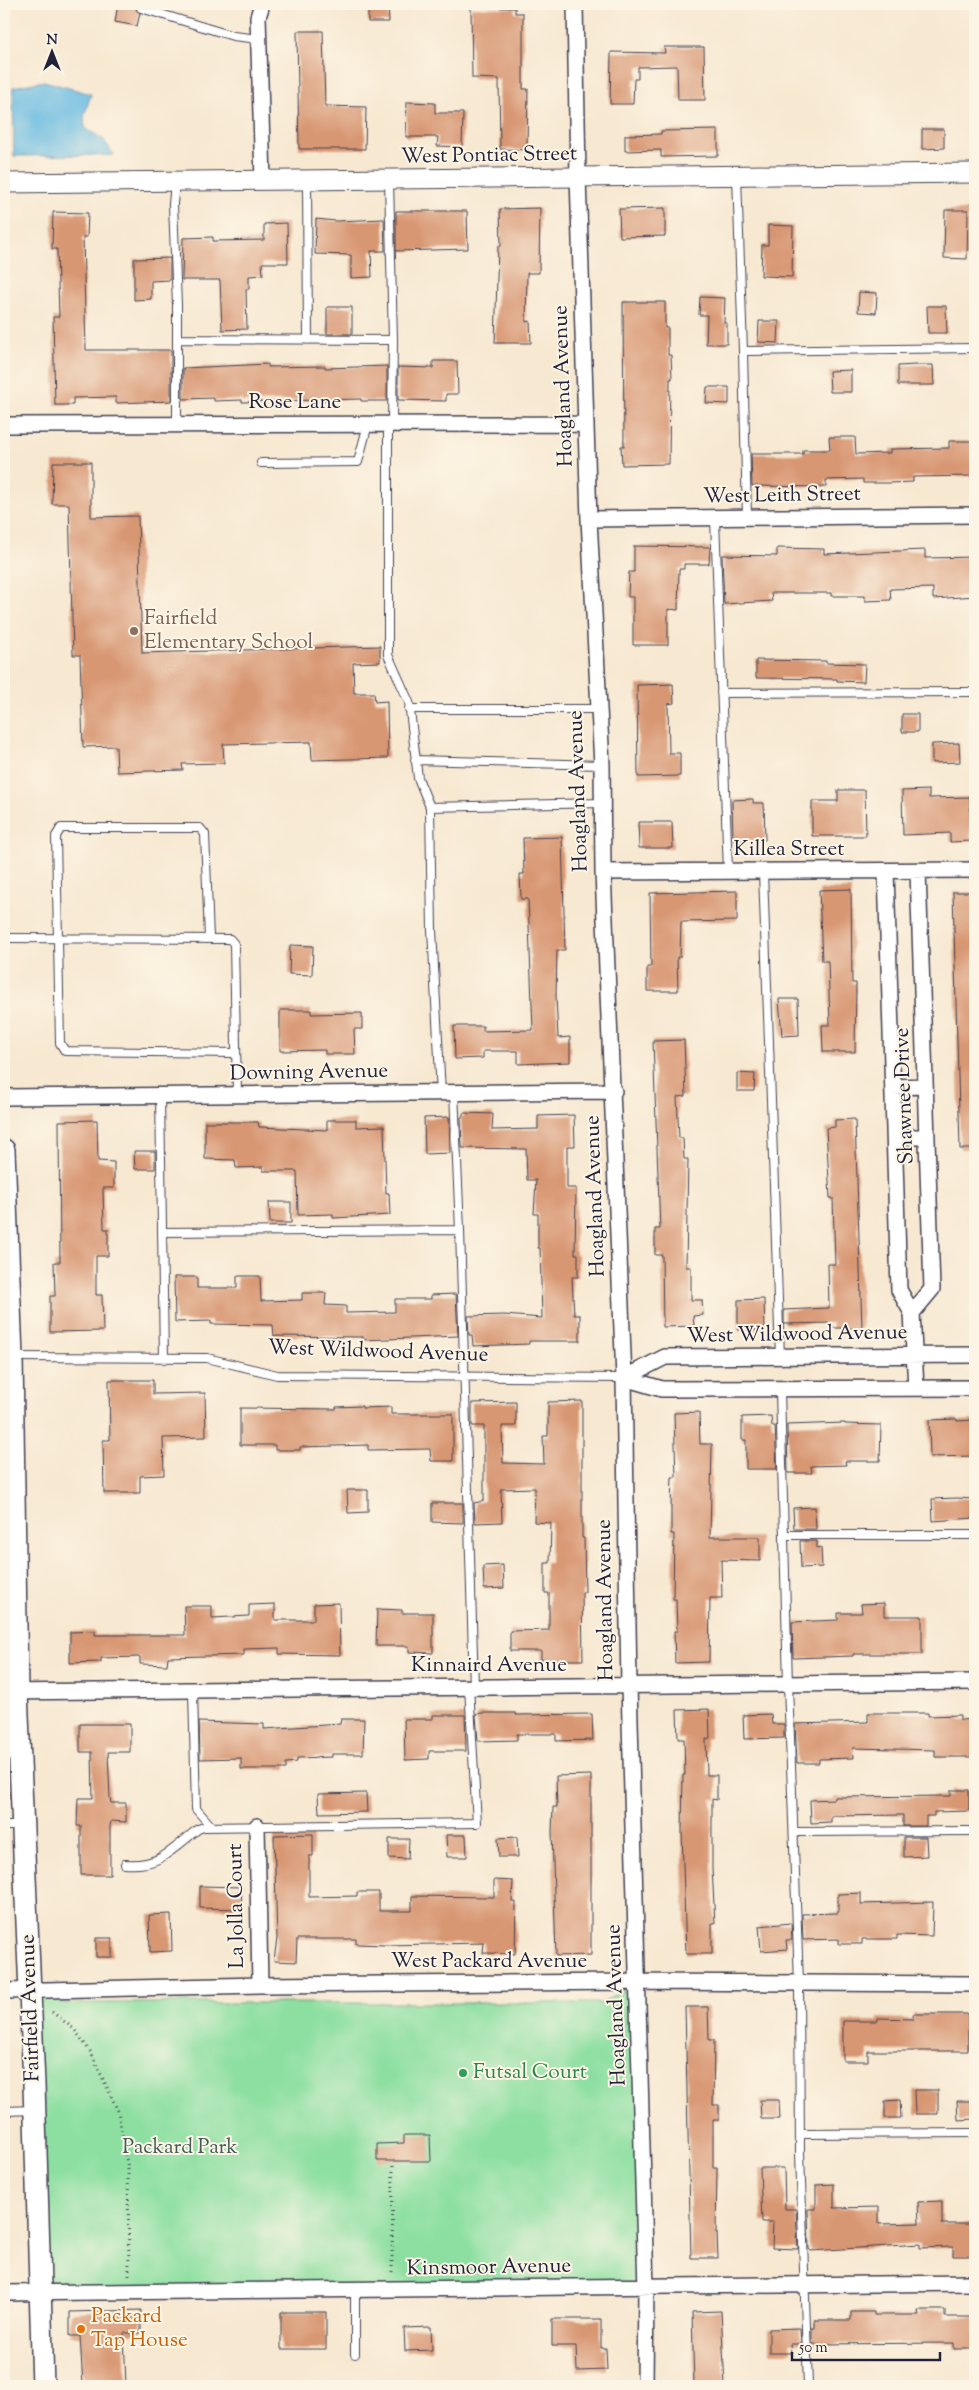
<svg xmlns="http://www.w3.org/2000/svg" width="979" height="2390" viewBox="0 0 979 2390" font-family="'Sorts Mill Goudy',serif">
  <rect width="100%" height="100%" fill="#fcf5e5"/>
  <filter id="ink" filterUnits="userSpaceOnUse"><feTurbulence type="fractalNoise" baseFrequency=".02" numOctaves="2"/><feDisplacementMap in="SourceGraphic" scale="10" xChannelSelector="R" yChannelSelector="G"/><feConvolveMatrix kernelMatrix="1 2 1 2 8 2 1 2 1" color-interpolation-filters="sRGB"/></filter>
  <filter id="wash" filterUnits="userSpaceOnUse"><feTurbulence type="fractalNoise" baseFrequency=".0096" numOctaves="4" result="noise"/><feDisplacementMap in="SourceGraphic" scale="20" xChannelSelector="R" yChannelSelector="G"/><feGaussianBlur stdDeviation="1.12" result="paint"/><feColorMatrix in="noise" values="0 0 0 0 0 0 0 0 0 0 0 0 0 0 0 0 0 1.4 0 .05"/><feComposite in="paint" operator="in"/></filter>
  <g filter="url(#wash)">
    <rect width="100%" height="100%" fill="#f7e8d1"/>
    <!-- green -->
    <path fill="#8cdfa1" stroke="#57806e" d="M638,1982l8,306 -607,5 -9,-303 35,13h537z"/>
    <!-- water -->
    <path fill="#66bae2" stroke="#446e8e" d="M44,81l47,13 -7,23 1,11 18,11 11,16 -100,1 -1,-69z"/>
    <g id="blocks">
      <!-- building -->
      <path fill="#d89773" d="M118,4h19l-1,6 4,3 -3,13 -22,-4z
        M368,4h20l1,18h-21z
        M471,7l44,1v5h8v76h5l-1,61 -27,-1 -1,-70 -27,-1z
        M297,31h26l2,75 41,1 -1,42h-66z
        M664,47h40l1,53h-27l-1,-34 -39,1v12h-4l-1,25h-23l1,-52 54,1z
        M407,102l28,1v10h28l-1,34 -25,-1 1,-9h-32z
        M922,129h22v19l-22,1z
        M718,130v26l-57,1v-7l-36,1v-16l36,-1v-3z
        M540,208l-1,65h-12l-1,49 4,-1 1,22h-36l3,-97h3l-1,-37z
        M665,208v28l-45,1 -1,-28z
        M945,210h23l-1,49 -23,-1z
        M396,211h71l1,38 -72,2z
        M53,212l35,1 -1,24h-4l3,113h85v51l-55,2v-6l-43,1v7h-18l-2,-88h6l-2,-68h-5z
        M316,219l20,2 48,-2 1,32h-14l1,26 -21,1v-23l-36,-1z
        M287,223l1,40h-26l1,12 -14,1v13h-3l1,40 -25,1 -2,-50h-38l1,-42 30,-1v4l51,-1v-16z
        M768,225l25,1 -1,51 -31,-1 1,-31h6z
        M170,258v22l-19,1v18l-17,1v-41z
        M859,292l18,1 -1,20 -18,-1z
        M700,297l25,1 -1,25h3v21h-21l1,-29h-8z
        M623,302h42v26h3v27h3l1,24h-2l-1,85 -47,1 -1,-19h3z
        M927,306h19l1,27h-19z
        M327,307h25v27h-25z
        M759,321h20l-1,22 -20,-1z
        M433,361h24l1,33h-12v7l-48,-1v-33l35,1z
        M268,364v3l57,-1v2l62,-2v35h-26v-2l-119,3v-2l-28,1v-3l-31,1v-31z
        M915,365h18l1,20h-36v-19z
        M851,370v22h-21l-1,-21z
        M707,387h22v17l-23,-1z
        M829,437h26l1,17 34,-1v-4l59,-1v-7h23l1,35 -60,1v5l-25,1h-25v-4l-37,1v7l-74,-1 -1,-32h52v-4h27z
        M53,462h38v55l47,-1 4,137 238,-7v16l-27,1 1,30h20l1,9 12,-1 1,57 -76,2 -1,-18 -88,2 1,19 -42,1 1,6 -66,2 -1,-26 -33,1 -3,-92h-7l-4,-151h-17z
        M634,546l76,1 -1,17h-25v5h-5l-1,41 -10,-1v36h-35v-48h-5l1,-25h5z
        M777,548l47,1v5l101,-4v8l50,-1v39l-42,3v-11l-43,1 1,11 -26,1v-5h-34v-3h-60l1,8 -48,3 -2,-49 55,1z
        M756,660l70,1v2l39,1 -1,18 -27,-1v-2l-81,-1z
        M673,684l1,19 -6,1 1,49h11v23l-42,1 -1,-92z
        M902,714h16v18h-16z
        M959,743l1,19 -28,1v-19z
        M838,790h27l1,46h-54v-35h26z
        M929,790v8l41,-1 1,44 -21,1v-9l-47,2 -1,-44z
        M753,799v4h11l1,37h-32l-1,-40z
        M638,822h34l1,26h-34z
        M562,837l3,113h-8l-1,45 2,43 12,-1v25l-52,2v-13h-35v7l-28,1 -1,-33h29v5l50,-1 -5,-131h-7l-1,-25h4l-1,-36z
        M851,889l1,94h4l-1,69h-32l-1,-27h8l-2,-64h-6l-3,-71z
        M737,891v30l-56,1 -1,35h-3l1,34h-31v-24h4l-1,-74z
        M953,892h22v257h-15z
        M290,945l23,1 -1,29 -23,-1z
        M779,999h19l1,36 -17,1z
        M280,1010h31v4l51,-1v16h-8l1,25h-30v-4l-45,1z
        M684,1040l2,56 -9,1 2,41h4l1,21h4l-2,108h5v33h11l1,15 -10,1 1,10 -31,1 -1,-72h-7v-26h5l-7,-188z
        M737,1073l18,1 -1,17h-17z
        M463,1113l30,1 -1,16 46,-1v-13l36,-1 1,31h-8v42h9l-1,66h3v23h-6l2,38h6v26h-51v3l-56,2 -1,-11h-3l-1,-19 36,-1 38,3 -2,-70h-2v-34h-4l2,-34h-9l-1,-31 -64,-1 -1,-31h2z
        M449,1117l1,36 -25,1 -1,-36z
        M855,1119l7,209h-30v-5l-48,1v-14l45,-2 -1,-44h7l-2,-66h-3l-4,-70 9,-1v-7z
        M97,1120l1,41 16,1v26h-11l1,41h4v27h-12v39h6l1,36 -53,1v-36h5l-1,-34h6l-1,-141z
        M327,1120h29v7l28,-1 2,67h3l1,22 -57,3v-4l-35,1 -1,-44h-34v-4l-27,1 -1,-8 -30,-1v-37h53l1,5 68,3z
        M134,1151h21v18h-20z
        M269,1202h22v21h-21z
        M237,1276h23l1,25 41,-1v-7h24l-1,12 21,1v7l49,-1v-13h36v-4l25,-1 2,42 -95,4v-3l-89,-1 -1,-11 -62,-1v-3l-36,1 -1,-45h23v11h40z
        M764,1299l1,31h-27v-30z
        M109,1380h44v14l52,-1 1,44 -43,1 1,37 -24,1v17h-36l-1,-53h7z
        M582,1401v137h2l1,54h-3l1,68h-42v-9h-31v-20l39,-1v-37h-4v-30h5l1,-40 -17,-1 1,-34 -34,1 1,33 -27,1 -1,-20 10,-2v-75h-12v-23l44,-1v24h-14l1,37 41,1 -1,-28h5v-34z
        M362,1406v2l29,-1v7h62v47h-22l-1,-12 -62,1v-5l-68,2v3h-25v-5h-35v-37l96,1v-2z
        M699,1412l1,32h12l-2,93h50v24l-39,-1 1,38h-12l-1,64 -34,1 -1,-32h3l-1,-32h-3l1,-65h-3v-28l1,-29h4l-2,-64z
        M771,1416l1,10h3l2,43h-31v-29h-4v-23z
        M957,1419v2l18,-1v36l-45,1 -1,-37z
        M845,1423v1l36,1 -1,36h-35l1,4 -35,1 1,7h-24l-1,-48z
        M347,1490h21v22l-20,1z
        M957,1498l18,1v19l-42,3 -1,-22z
        M432,1503h31v20l-31,-1z
        M815,1507l1,22h-22l-1,-21z
        M800,1541h17v7l4,-1 1,20 -21,1z
        M503,1565l1,23 -20,1 -1,-23z
        M339,1603l1,52 -61,-1v-6l-35,1v6l-76,2 -1,8 -27,-1v-7l-39,1v4l-31,1v-31l25,-1v4h90l-1,-29h28v12l37,-2v-11l26,-1v16h39v-16z
        M884,1603v13h38v38h-69v2l-60,2 -1,-36 46,-2v-7h24l-1,-9z
        M377,1609l25,1v3h31v40l-24,-1v-6h-33z
        M709,1709l1,29 -4,1 1,36h10v25l-5,-1v69l3,55h-3v31h-26l-4,-122 1,-57h2l-1,-36h-6l-1,-29z
        M481,1713h35v2l76,-1 1,26 -37,1v-7h-39v6l-39,1 -2,-26z
        M868,1713h60v3l32,-1v5l15,-1v38h-40v-7l-82,-2 1,10 -35,1v4h-22l-2,-39 73,-2z
        M771,1714l1,10h12v14l-40,1 -1,-24z
        M433,1715h32l1,36h-37v8l-24,1 -1,-41h29z
        M341,1719h23l-1,35h-31v3l-35,1v4l-11,1v6h-45v-11l-41,1 -1,-37 65,2v5l76,-5z
        M80,1724h50v28h-22l2,46 1,5h15v19l-15,-1 -1,5v49h-29v-49h-4l1,-28h15l-1,-46h-12z
        M591,1775v180l-35,1 -4,-125 1,-24h4l-1,-31z
        M951,1790h18v21l-35,1v4h-8v10h-23v-11l-72,1v6l-20,1 -1,-23 24,-1v-2l117,-1z
        M366,1793l1,19 -48,1 -1,-19z
        M313,1834v22h-4v41l48,-1v-4h22v19h33v-15l82,1v-17l19,1 -1,21h4l-1,52 -32,-1 1,-10 -100,2 -28,-1v-5h-59l-1,23 -22,-1 3,-23 -3,-103z
        M446,1835h20l1,22h-20z
        M517,1837l1,20h-19l-1,-19z
        M904,1837h22l1,19 -23,1z
        M389,1839h20l-1,20 -19,-1z
        M200,1886l42,1 -1,22 -41,-1z
        M861,1893v11l72,-2 -1,34 -35,-1v4h-35v5h-23v-5l-36,1 -1,-26 36,-1v-19z
        M171,1914l1,37 -22,1 -1,-37z
        M791,1923l1,17h-6l1,9 -26,2 -2,-25z
        M96,1938h16v19h-16z
        M685,2007h23l1,33h5l-1,65h6v15h-6v47h4l-1,66h1l1,25h-27z
        M913,2014h55v37h-100v10h-25v-40h35v-3l35,1z
        M914,2090h24v24h-23z
        M760,2100h19l1,19h-19z
        M900,2100l1,18h-16v-17z
        M957,2101h18v18l-17,1z
        M404,2135h26l1,26h-54v-17l27,-1z
        M760,2168h24l1,41h11l2,40 -26,-1 1,-26h-11z
        M834,2184v24l45,-1v17l40,-1 -1,-21 24,-1v23h33v32h-22v-9l-33,1v-4l-109,7 -2,-2 -1,-40h8v-24z
        M141,2310v23h-17l2,53h-43l-3,-50h-10v-24z
        M918,2310h27v7h30v32h-21v-6l-142,1v-16h3v-8h36v-8h23v3h45z
        M721,2311l4,75h-31l-2,-74z
        M281,2312h45v37h-45z
        M552,2319h49v29h5l1,22 -30,1 -1,-25h-24z
        M431,2327l1,23 -27,1 -1,-23z
        M800,2328l1,16h-11l1,9h-22v-24z"/>
    </g>
  </g>
  <g filter="url(#ink)">
    <use href="#blocks" fill-opacity="0" stroke="#424052" stroke-width="1"/>
    <g fill="none" stroke-linecap="round" stroke-linejoin="round">
      <!-- service casing -->
      <g stroke="#424052" stroke-width="10">
        <path id="service" d="M141,8l92,28 26,3
          M737,176l6,175 232,-3
          M307,180l1,160
          M389,180l4,160
          M175,182l-2,22 4,101v120
          M177,339l216,1 -1,84
          M743,351l4,167
          M388,424v231l21,47 9,76 12,29 2,123 9,163
          M261,463l97,-1 10,-38
          M715,519l13,352
          M721,693l254,-1
          M409,709h188
          M415,760l187,5
          M430,807l172,-4
          M763,872l17,485
          M4,938l226,1 4,5 3,151
          M209,939l-4,-105 -5,-6h-139l-5,8 4,207 5,8 171,2
          M454,1092l6,138
          M160,1095l4,264
          M163,1232l297,-2 14,457
          M13,1357l194,1 70,17 347,3
          M780,1390l8,294 11,299 1,170 8,233
          M784,1535h191
          M193,1690l3,119 15,17
          M4,1826h18
          M795,1832l180,-1
          M125,1864c36,3 47,-15 73,-35l6,-2 273,-4 -8,-136
          M4,2111l30,-1
          M800,2134l175,-1
          M355,2291v63"/>
      </g>
      <!-- minor casing -->
      <g stroke="#424052" stroke-width="18">
        <path id="minor" d="M262,4l-4,13 5,163
          M575,4l3,173 11,342 13,246 1,107 21,506 5,308 17,602 -1,98
          M4,425l582,-1
          M589,519l386,-4
          M886,871l13,419 13,23 4,75
          M603,872l372,-2
          M893,1087l32,-1
          M4,1097l610,-6
          M895,1137h32
          M912,1313l20,-24 -14,-418
          M624,1378l41,-21 310,-2
          M624,1378l38,11 313,-1
          M4,1692l971,-10
          M257,1826l3,159
          M4,1991l256,-6 378,-3 337,2
          M4,2293l971,-10"/>
      </g>
      <!-- tertiary casing -->
      <g stroke="#424052" stroke-width="21">
        <path id="tertiary" d="M4,183l971,-10"/>
      </g>
      <!-- secondary casing -->
      <g stroke="#424052" stroke-width="24">
        <path id="secondary" d="M4,1150l8,207 5,335 17,392 9,302"/>
      </g>
      <!-- path -->
      <path stroke="#424052" stroke-width="3" stroke-dasharray="1 4" stroke-linecap="butt" d="M52,2012l22,17 16,22 28,60 10,58 1,107
        M392,2272l1,-109"/>
      <!-- service -->
      <use href="#service" stroke="#fff" stroke-width="8"/>
      <!-- minor -->
      <use href="#minor" stroke="#fff" stroke-width="15"/>
      <!-- tertiary -->
      <use href="#tertiary" stroke="#fff" stroke-width="19"/>
      <!-- secondary -->
      <use href="#secondary" stroke="#fff" stroke-width="21"/>
    </g>
  </g>
  <!-- markers -->
  <circle fill="#8d6e63" stroke="#fcf5e5" stroke-width="2" cx="134" cy="631" r="5"/>
  <circle fill="#2e9e5b" stroke="#fcf5e5" stroke-width="2" cx="463" cy="2073" r="5"/>
  <circle fill="#e8710a" stroke="#fcf5e5" stroke-width="2" cx="81" cy="2329" r="5"/>
  <g text-anchor="middle" dominant-baseline="central" stroke-width="4" stroke-linejoin="round" paint-order="stroke">
    <!-- street labels -->
    <g font-size="21" fill="#22223b" stroke="#fcf5e5">
      <text transform="translate(489 156) rotate(-1)">West Pontiac Street</text>
      <text transform="translate(564 386) rotate(-92)">Hoagland Avenue</text>
      <text x="295" y="403">Rose Lane</text>
      <text transform="translate(782 496) rotate(-1)">West Leith Street</text>
      <text transform="translate(579 791) rotate(-92)">Hoagland Avenue</text>
      <text x="789" y="850">Killea Street</text>
      <text transform="translate(309 1073) rotate(-1)">Downing Avenue</text>
      <text transform="translate(905 1096) rotate(-92)">Shawnee Drive</text>
      <text transform="translate(596 1196) rotate(-92)">Hoagland Avenue</text>
      <text transform="translate(797 1335) rotate(-1)">West Wildwood Avenue</text>
      <text transform="translate(378 1352) rotate(2)">West Wildwood Avenue</text>
      <text transform="translate(606 1600) rotate(-91)">Hoagland Avenue</text>
      <text x="489" y="1666">Kinnaird Avenue</text>
      <text transform="translate(237 1906) rotate(-91)">La Jolla Court</text>
      <text x="489" y="1962">West Packard Avenue</text>
      <text transform="translate(617 2005) rotate(-92)">Hoagland Avenue</text>
      <text transform="translate(31 2008) rotate(-92)">Fairfield Avenue</text>
      <text transform="translate(489 2268) rotate(-1)">Kinsmoor Avenue</text>
    </g>
    <!-- education labels -->
    <g font-size="21" fill="#785e54" stroke="#fcf5e5" text-anchor="start">
      <text x="144" y="619">Fairfield<tspan x="144" dy="24">Elementary School</tspan></text>
    </g>
    <!-- leisure labels -->
    <g font-size="21" fill="#27864d" stroke="#fcf5e5" text-anchor="start">
      <text x="473" y="2073">Futsal Court</text>
    </g>
    <!-- park labels -->
    <g font-size="21" fill="#425b5a" stroke="#fcf5e5">
      <text x="180" y="2148">Packard Park</text>
    </g>
    <!-- food labels -->
    <g font-size="21" fill="#c56008" stroke="#fcf5e5" text-anchor="start">
      <text x="91" y="2317">Packard<tspan x="91" dy="24">Tap House</tspan></text>
    </g>
  </g>
  <!-- margin -->
  <rect width="979" height="2390" fill="none" stroke="#fcf5e5" stroke-width="20"/>
  <!-- north arrow -->
  <g transform="translate(52 52)" stroke="#fcf5e5" stroke-width="4" paint-order="stroke">
  <path d="M0-4L9 19L0 12L-9 19Z" fill="#22223b"/>
  <text y="-8" font-size="14" font-weight="bold" text-anchor="middle" fill="#22223b">N</text>
  </g>
  <!-- scale -->
  <path d="M792 2352v8h148v-8" fill="none" stroke="#22223b" stroke-width="2.5"/>
  <text x="799" y="2352" font-size="15" fill="#22223b" stroke="#fcf5e5" stroke-width="4" paint-order="stroke">50 m</text>
</svg>
